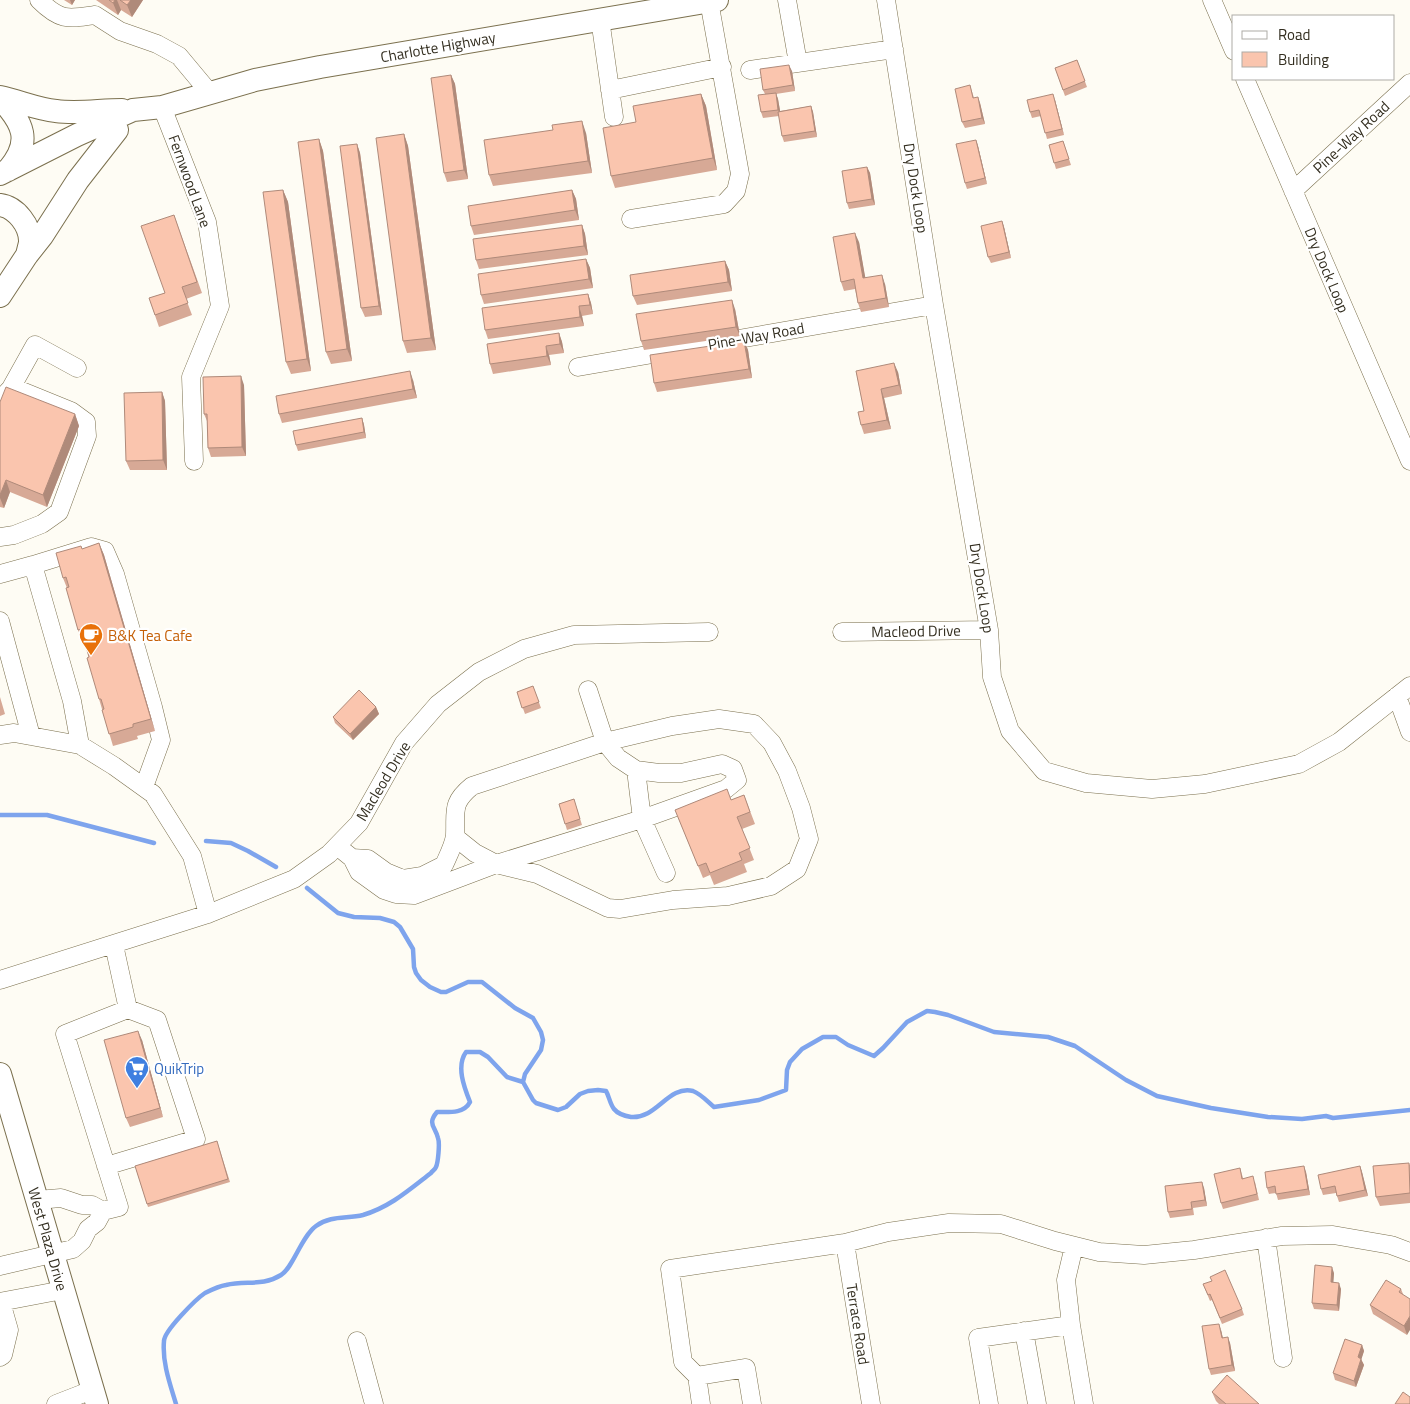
<svg xmlns="http://www.w3.org/2000/svg" width="1410" height="1404" viewBox="0 0 1410 1404" font-family="'Titillium Web',sans-serif">
  <rect width="100%" height="100%" fill="#fefcf4"/>
  <g fill="none" stroke-linecap="round" stroke-linejoin="round">
    <!-- stream -->
    <path stroke="#7ea4ed" stroke-width="4.5" d="M0,815h47l107,28
      M206,841l25,2 17,8 28,16
      M307,888l31,25 16,4 26,1 14,4 6,5 13,22 1,18 2,6 5,7 9,7 11,5h5l22,-10h14l33,26 18,10 8,14 2,8 -2,10 -16,24 -2,8 10,18 3,3 22,7 8,-3 14,-13 8,-3 10,-1 8,1c3,5 4,13 8,18 4,5 11,7 17,8 26,2 37,-32 62,-26 8,3 15,11 21,16l45,-7 27,-10 1,-20 3,-8 12,-13 21,-12h13l12,8 26,11 9,-8 24,-26 20,-11 8,1 13,3 46,17 54,5 27,9 51,34 31,16 54,12 57,9 34,2 24,-3 7,2 77,-8
      M176,1404c-6,-20 -14,-42 -12,-63 0,-10 32,-42 41,-48 6,-3 14,-7 21,-8 20,-5 36,2 55,-10 12,-7 20,-38 35,-49 15,-11 31,-7 47,-11 27,-8 46,-25 68,-42 1,-2 4,-3 5,-6 2,-4 4,-24 2,-29 -3,-12 -11,-14 -1,-26 11,0 27,2 33,-10 -6,-15 -14,-36 -4,-50h14l8,5 19,20 16,5"/>
    <!-- minor casing -->
    <g stroke="#7b704e" stroke-width="19">
      <path id="minor" d="M39,0c21,21 29,19 56,15l25,16 37,13 22,12 30,36
        M787,0l11,63
        M886,0l48,305 55,325 3,47 18,54 34,40 42,12 66,6 53,-5 94,-20 40,-22 71,-56
        M1212,0l22,51
        M600,19l14,98
        M750,70l144,-21
        M1245,79l165,382
        M610,90l112,-23
        M162,107l45,115 13,84 -29,71 3,84
        M1293,191l117,-108
        M631,219l93,-15 12,-13 4,-17 -31,-173
        M578,367l356,-62
        M11,388l24,-43 42,23
        M0,400l12,-13 59,24 15,11 1,14 -28,76 -17,12 -28,11 -14,2
        M33,565l58,-18 14,4 10,23 38,133 8,33 -17,47
        M0,574l33,-9 39,136 8,44
        M0,621l31,115
        M842,632l147,-2
        M588,690l17,52 13,16 18,12 23,3h22l41,-9 11,5 4,11 -11,9 -84,30 -6,-49
        M1397,696l13,36
        M0,735l14,-2 66,12 34,21 39,28 39,62 16,58
        M455,837l20,16 21,11 146,-45 24,54
        M337,846l15,12 7,14 25,18 12,4 18,1 82,-31 41,10 71,34 12,1 53,-9 55,-4 43,-10 26,-17 12,-30 -8,-31 -14,-37 -15,-28 -18,-19 -35,-5 -47,7 -67,16 -133,44c-21,17 -16,25 -17,49 -1,10 -7,21 -11,30l-22,11 -19,3 -17,-7 -18,-13 -16,-1
        M0,980l208,-66 86,-35 35,-25 30,-31 45,-80 34,-39 41,-32 45,-23 50,-14 135,-3
        M106,1166l90,-27 -39,-119 -29,-11
        M37,1200l24,-2 21,7h10l11,6 16,-4 -54,-173 63,-25 -14,-64
        M1266,1238l17,120
        M845,1243l26,161
        M0,1266l73,-17 9,-8 6,-12 9,-7 6,-11
        M0,1302l63,-12
        M1071,1325l13,79
        M1024,1331l13,73
        M357,1341l17,63
        M0,1357l3,-2 6,-25 -8,-28
        M697,1376l4,28
        M56,1404l36,-14
        M752,1404l-6,-36 -49,8 -14,-14 -13,-93 175,-26 43,-11 61,-9 52,1 54,17 44,11 45,3 50,-5 88,-14 51,-1 58,10 19,7
        M989,1404l-11,-66 93,-13 -5,-45 8,-34"/>
    </g>
    <!-- major casing -->
    <g stroke="#7b704e" stroke-width="24">
      <path id="major" d="M0,97c19,4 37,12 56,14 22,3 44,-1 66,-1
        M0,98c23,25 33,43 8,72
        M0,174l77,-39 56,-25 29,-3 93,-27 65,-13 397,-67
        M0,205c16,2 31,21 30,38 -1,4 -2,8 -3,12
        M0,296l27,-41 15,-19 36,-56 39,-50
        M0,1074l97,330"/>
    </g>
    <!-- minor -->
    <use href="#minor" stroke="#fff" stroke-width="18"/>
    <!-- major -->
    <use href="#major" stroke="#fff" stroke-width="22"/>
  </g>
  <!-- wall -->
  <path fill="#d7a996" d="M64,0h11l-3,5z
    M96,0h47l-11,17 -11,-7 -3,5z
    M1077,60l10,27 -22,9 -10,-28z
    M792,71l3,20 -19,3 2,5 2,12 31,-5 2,6 4,25 -33,5 -2,-6 -3,-20 -16,2 -2,-6 4,-18 -2,-4z
    M451,75l4,9 13,95 -21,3 -3,-9z
    M970,85l4,13 6,5 5,21 -20,4 -3,-6z
    M701,94l5,12 11,64 -102,18 -4,-12 25,-54z
    M1055,100l9,35 -17,4 -6,-23 -9,2 -2,-6z
    M586,133l6,40 -99,13 -4,-11z
    M404,134l4,12 28,204 -29,3 -4,-12z
    M319,139l4,12 29,210 -21,3 -5,-12z
    M976,140l2,6 9,38 -20,5 -2,-6z
    M1063,141l8,24 -15,4 -7,-24z
    M357,144l3,9 22,162 -17,2 -4,-9z
    M867,167l3,6 5,32 -26,4 -2,-6z
    M283,190l5,12 23,169 -20,3 -5,-12z
    M572,190l4,9 3,21 -105,15 -3,-9z
    M174,215l28,78 -16,6 6,16 -33,12 -10,-29 16,-5z
    M1002,221l2,6 7,31 -20,5 -3,-6z
    M582,225l3,9 3,21 -109,14 -3,-9z
    M859,242l6,36 20,6 4,23 -28,5 -3,-9 -3,-14 -11,2 -3,-9z
    M586,259l4,9 3,20 -109,16 -3,-9z
    M725,261l4,9 3,21 -95,14 -4,-9z
    M588,294l3,9 2,11 -11,2 2,10 -96,13 -3,-9z
    M735,309l5,27 -96,14 -3,-9z
    M559,333l3,9 2,11 -15,2 2,10 -58,9 -3,-10z
    M744,341l4,9 4,28 -95,14 -3,-9z
    M856,371l42,1 4,22 -18,4 7,31 -27,5 -3,-9 3,-14z
    M413,380l4,18 -135,25 -3,-9z
    M244,385l2,71 -35,1 -3,-9 -1,-27 -3,-7z
    M162,392l3,9 2,69h-37l-4,-9z
    M0,402l75,12 4,12 -32,81 -37,-15 -6,16 -4,-1z
    M362,418l2,7 2,13 -68,13 -2,-6z
    M99,543l5,12 51,176 -18,5 1,3 -25,7 -14,-47 -10,-42 -5,-16 -1,1 -5,-12 -11,-42 -4,-10 19,-29z
    M533,686l8,22 -16,6 -8,-22z
    M0,697l5,17 -5,2z
    M376,707l3,7 -26,26 -18,-17 -2,-6z
    M744,795l11,29 -13,5 12,31 -10,4 3,8 -33,13 -4,-10 -7,3 -28,-68 56,-10z
    M574,799l8,26 -15,5 -8,-26z
    M142,1040l21,77 -33,10 -4,-9z
    M217,1141l13,41 -82,25 -13,-41z
    M1410,1164v39l-30,3 -4,-9z
    M1360,1166l2,6 6,24 -29,6 -3,-9 -13,2 -2,-6z
    M1240,1168l3,10 12,4 4,18 -36,9 -2,-6z
    M1306,1172l4,23 -32,5 -2,-7 -7,1 -2,-6z
    M1204,1188l3,18 -14,2 1,7 -24,3 -2,-6z
    M1334,1273l-1,9 8,7 -2,22 -25,-2 -2,-6z
    M1203,1284l39,25 2,6 -22,9 -10,-24 -2,1z
    M1401,1289l2,5 4,41 -34,-21 -3,-9z
    M1221,1330l2,8 7,5 5,28 -24,4 -2,-6z
    M1362,1345l2,6 -3,8 3,6 -8,22 -21,-7 -2,-7z
    M1212,1392l47,12h-40l-3,-3z"/>
  <!-- shaded-wall -->
  <path fill="#af8a7a" d="M70,0h5l-3,5z
    M115,0h2l4,10 -3,5 -5,-12z
    M131,0h12l-11,17 -5,-12z
    M789,65l3,6 3,20 -2,-6z
    M451,75l4,9 13,95 -4,-9z
    M776,93l2,6 3,17 -3,-6z
    M701,94l5,12 11,64 -4,-12z
    M1053,94l2,6 9,35 -2,-6z
    M978,97l2,6 5,21 -3,-6z
    M811,106l2,6 4,25 -2,-6z
    M582,121l4,12 6,40 -4,-12z
    M404,134l4,12 28,204 -5,-12z
    M319,139l4,12 29,210 -5,-12z
    M976,140l2,6 9,38 -2,-6z
    M357,144l3,9 22,162 -3,-9z
    M867,167l3,6 5,32 -3,-6z
    M283,190l5,12 23,169 -4,-12z
    M572,190l4,9 3,21 -4,-10z
    M1002,221l2,6 7,31 -2,-6z
    M582,225l3,9 3,21 -4,-9z
    M855,233l4,9 8,45 -4,-9z
    M586,259l4,9 3,20 -4,-9z
    M725,261l4,9 3,21 -4,-9z
    M882,275l3,9 4,23 -3,-9z
    M588,294l3,9 2,11 -3,-9z
    M732,300l3,9 5,27 -4,-9z
    M579,306l3,10 2,10 -4,-9z
    M559,333l3,9 2,11 -4,-9z
    M744,341l4,9 4,28 -3,-9z
    M546,346l3,9 2,10 -4,-9z
    M894,363l4,9 4,22 -3,-9z
    M410,371l3,9 4,18 -4,-9z
    M241,376l3,9 2,71 -4,-9z
    M881,389l3,9 7,31 -4,-9z
    M162,392l3,9 2,69 -4,-10z
    M75,414l4,12 -32,81 -4,-12z
    M362,418l2,7 2,13 -2,-6z
    M6,480l4,12 -6,16 -4,-10v-3z
    M99,543l5,12 51,176 -4,-12z
    M376,707l3,7 -26,26 -3,-6z
    M138,1031l4,9 21,77 -3,-9z
    M1304,1166l2,6 4,23 -2,-6z
    M1360,1166l2,6 6,24 -3,-6z
    M1202,1182l2,6 3,18 -2,-6z
    M1332,1267l2,6 -1,15 -2,-6z
    M1339,1283l2,6 -2,22 -2,-6z
    M1410,1316v14l-3,5 -3,-9z
    M1219,1324l2,6 3,14 -2,-6z
    M1228,1337l2,6 5,28 -3,-6z
    M1362,1345l2,6 -4,13 -2,-7z
    M1361,1359l3,6 -8,22 -2,-6z"/>
  <!-- building -->
  <path fill="#fac5ae" stroke="#af8a7a" d="M109,0h6l-2,3z
    M120,0h11l-4,5z
    M1077,60l8,21 -22,9 -8,-22z
    M789,65l4,20 -30,5 -3,-21z
    M451,75l13,95 -20,3 -13,-95z
    M970,85l3,13 5,-1 4,21 -20,4 -7,-33z
    M776,93l2,17 -17,2 -3,-17z
    M701,94l12,64 -102,18 -8,-48 33,-6 -3,-16z
    M1053,94l9,35 -17,4 -6,-23 -9,2 -3,-12z
    M811,106l4,25 -33,5 -4,-24z
    M582,121l6,40 -99,14 -5,-35 69,-10 -1,-5z
    M404,134l27,204 -28,3 -27,-203z
    M319,139l28,210 -21,3 -28,-210z
    M976,140l9,38 -20,5 -9,-39z
    M1063,141l6,18 -15,4 -5,-18z
    M357,144l22,162 -18,2 -21,-162z
    M867,167l5,32 -25,4 -5,-32z
    M283,190l24,169 -21,3 -23,-170z
    M572,190l3,20 -104,16 -3,-20z
    M174,215l23,67 -15,5 6,16 -33,12 -6,-17 16,-5 -24,-67z
    M1002,221l7,31 -21,5 -7,-31z
    M582,225l2,21 -108,14 -3,-21z
    M855,233l8,45 19,-3 4,23 -28,5 -4,-24 -13,3 -8,-45z
    M586,259l3,20 -108,16 -3,-21z
    M725,261l3,21 -95,14 -3,-21z
    M588,294l2,11 -11,1 1,11 -95,13 -3,-22z
    M732,300l4,27 -95,14 -5,-27z
    M559,333l1,11 -14,2 1,10 -57,8 -3,-20z
    M744,341l5,28 -95,14 -4,-28z
    M894,363l5,22 -18,4 6,31 -26,5 -3,-13 6,-1 -8,-40z
    M410,371l3,18 -134,25 -3,-18z
    M241,376l1,71 -34,1 -1,-34h-3l-1,-37z
    M6,387l69,27 -32,81 -37,-15 -6,15v-93z
    M162,392l1,68 -37,1 -2,-68z
    M362,418l2,14 -68,13 -3,-14z
    M99,543l52,176 -18,5v3l-24,7 -7,-24 2,-1 -3,-10h-2l-12,-41 2,-1 -8,-28 -3,1 -12,-42 3,-1 -3,-10 -3,1 -7,-25 25,-7 1,3z
    M533,686l6,16 -17,6 -5,-16z
    M359,690l17,17 -26,27 -17,-17z
    M727,789l4,11 13,-5 6,17 -13,5 13,31 -11,5 3,7 -32,13 -4,-10 -8,3 -23,-56z
    M574,799l6,20 -15,5 -6,-20z
    M138,1031l22,77 -34,10 -22,-78z
    M217,1141l11,38 -81,25 -12,-38z
    M1409,1163l1,30 -34,4 -3,-31z
    M1304,1166l4,23 -32,5 -1,-8 -8,2 -2,-16z
    M1360,1166l5,24 -28,6 -2,-10 -14,3 -3,-14z
    M1240,1168l2,11 11,-3 4,18 -36,9 -7,-29z
    M1202,1182l3,18 -14,2 1,7 -24,3 -3,-26z
    M1315,1265l17,2 -1,15 8,1 -2,22 -25,-2z
    M1225,1270l17,39 -22,9 -10,-24 -2,1 -5,-11 9,-3 -2,-4z
    M1386,1280l15,9 -2,3 11,7v17l-6,10 -34,-21z
    M1219,1324l3,14 6,-1 4,28 -23,4 -7,-43z
    M1345,1339l17,6 -4,12 3,2 -7,22 -21,-8z
    M1227,1375l32,29h-33l-14,-12z
    M1403,1392l7,5v7h-15z"/>
  <!-- icons -->
  <defs>
    <g id="cafe-pin" transform="scale(1.25)"><path d="M0 17L-7.5 6A9.5 9.5 0 1 1 7.5 6Z" fill="#e8710a" stroke="#fff"/><path d="M-5.5-4.5H6V0H3Q3 3.5 0 3.5H-2.5Q-5.5 3.5-5.5 0ZM3-3.2v2h1.7v-2ZM-6 4.5H4V6H-6Z" fill="#fff"/></g>
    <g id="supermarket-pin" transform="scale(1.25)"><path d="M0 17L-7.5 6A9.5 9.5 0 1 1 7.5 6Z" fill="#3f7fe0" stroke="#fff"/><path d="M-6-5.5h2.5l.6 2H6L4.5 2H-2.5L-4.4-4H-6ZM-1.5 3.2a1.3 1.3 0 1 0 .1 0ZM3 3.2a1.3 1.3 0 1 0 .1 0Z" fill="#fff"/></g>
  </defs>
  <g fill-rule="evenodd">
    <use href="#cafe-pin" x="91" y="635"/>
    <use href="#supermarket-pin" x="137" y="1068"/>
  </g>
  <g text-anchor="middle" dominant-baseline="central" stroke-width="4.5" stroke-linejoin="round" paint-order="stroke">
    <!-- street labels -->
    <g font-size="15" fill="#332e20" stroke="#fff">
      <text transform="translate(438 47) rotate(-10)">Charlotte Highway</text>
      <text transform="translate(1351 137) rotate(-43)">Pine-Way Road</text>
      <text transform="translate(190 181) rotate(70)">Fernwood Lane</text>
      <text transform="translate(916 188) rotate(81)">Dry Dock Loop</text>
      <text transform="translate(1327 270) rotate(67)">Dry Dock Loop</text>
      <text transform="translate(756 336) rotate(-10)">Pine-Way Road</text>
      <text transform="translate(982 588) rotate(81)">Dry Dock Loop</text>
      <text transform="translate(916 631) rotate(-1)">Macleod Drive</text>
      <text transform="translate(383 781) rotate(-59)">Macleod Drive</text>
      <text transform="translate(48 1239) rotate(74)">West Plaza Drive</text>
      <text transform="translate(858 1324) rotate(81)">Terrace Road</text>
    </g>
    <!-- food labels -->
    <g font-size="15" fill="#c56008" stroke="#fff" text-anchor="start">
      <text x="108" y="635">B&amp;K Tea Cafe</text>
    </g>
    <!-- shop labels -->
    <g font-size="15" fill="#366cbe" stroke="#fff" text-anchor="start">
      <text x="154" y="1068">QuikTrip</text>
    </g>
  </g>
  <!-- legend -->
  <rect x="1232" y="15" width="162" height="65" fill="#ffffff" stroke="#adaba6"/>
  <rect x="1242" y="31" width="25" height="8" fill="#ffffff" stroke="#adaba6"/>
  <text x="1278" y="40" font-size="15" fill="#332e20">Road</text>
  <rect x="1242" y="52" width="25" height="15" fill="#fac5ae" stroke="#adaba6"/>
  <text x="1278" y="65" font-size="15" fill="#332e20">Building</text>
</svg>
